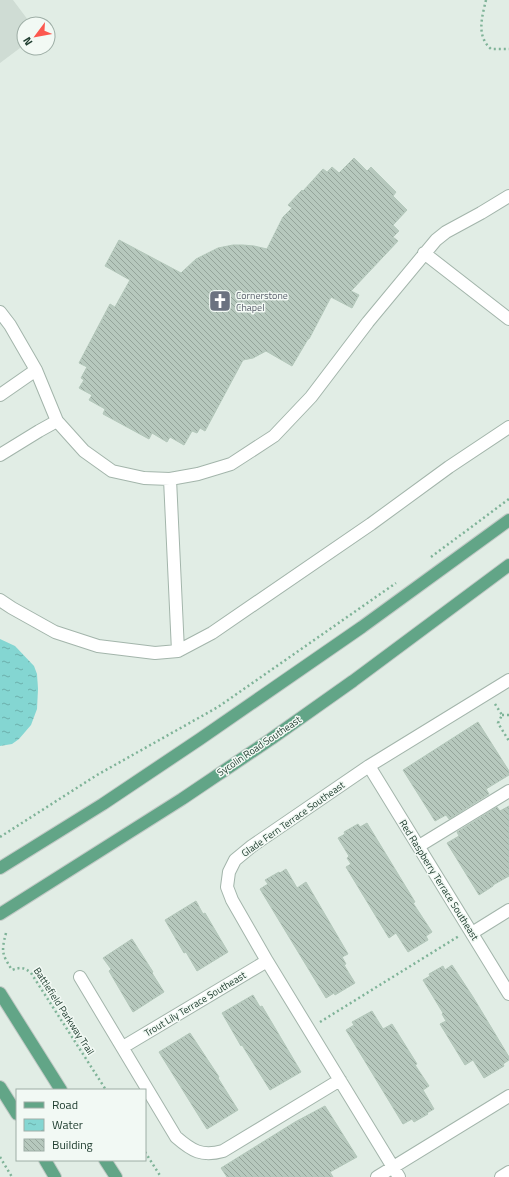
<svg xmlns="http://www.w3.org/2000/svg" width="509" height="1177" viewBox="0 0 509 1177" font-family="'Titillium Web',sans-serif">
  <defs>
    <pattern id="water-ripples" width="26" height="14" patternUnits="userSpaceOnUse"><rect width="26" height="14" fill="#84d6d2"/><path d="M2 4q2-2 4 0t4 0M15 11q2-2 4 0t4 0" fill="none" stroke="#6cafab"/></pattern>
    <pattern id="building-back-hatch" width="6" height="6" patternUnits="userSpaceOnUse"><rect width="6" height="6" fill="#b6c8bd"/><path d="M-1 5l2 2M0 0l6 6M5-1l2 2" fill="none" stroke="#94a49a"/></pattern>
  </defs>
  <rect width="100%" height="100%" fill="#e1ede5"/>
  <!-- built -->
  <path fill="#cfdcd4" d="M0,0h13l18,24h-7v21l-24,18z"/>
  <!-- water -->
  <path fill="url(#water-ripples)" d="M0,639l15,7 19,20 3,8 1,15 -1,20 -6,16 -12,14 -7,5 -12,2z"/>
  <!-- building -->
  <path fill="url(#building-back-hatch)" stroke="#b3c7ba" d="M354,158l13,13 4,-4 25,25 -3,4 14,14 -14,15 6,6 -6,6 5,4 -47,50 8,4 -7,13 -21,-11 -22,42h-1l-16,27 -26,-15 -13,7 -10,2 -38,71 -5,-3 -3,5 -5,-2 -8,14 -14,-8 -3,5 -15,-9 -3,6 -46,-25 2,-5 -16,-9 3,-5 -13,-7 5,-8 -3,-2 6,-11 -8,-4 31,-59 5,3 15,-27 -25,-14 14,-26 62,33 15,-14 22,-11 15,-3h10l11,1 13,3 16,-32 9,-9 -4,-3 14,-15 1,1 20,-22 4,3 5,-5 7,6z
    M478,722l31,49v4l-23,14 3,5 -40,25 -3,-4 -11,6 -32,-51z
    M509,806v70l-16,9v1l-14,9 -32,-52 12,-7 -2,-4 40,-25 3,4z
    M367,823l48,79 -2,1 19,29 -6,4 2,4 -20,12 -12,-19 -7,5 -43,-71 5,-3 -4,-6 2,-2 -11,-18 7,-4 -1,-2 14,-8 2,3z
    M286,869l11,19 9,-6 42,72 -6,3 4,7 -2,1 11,18 -20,12 -1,-2 -8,5 -66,-109 8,-5 -3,-4 14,-8 1,1z
    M196,901l7,13 2,-1 23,39 -31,19 -11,-19 -2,1 -19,-33z
    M132,939l21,33 -1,1 12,19 -31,20 -24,-41 2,-2 -8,-11z
    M452,965l21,32 36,60v3l-6,4 1,2 -20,12 -11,-18 -8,5 -25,-41 6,-3 -4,-7 1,-1 -20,-33 7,-4 -1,-2 14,-8 2,4z
    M253,995l7,12 2,-1 39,66 -31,18 -28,-45 -1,1 -19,-33z
    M372,1011l11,18 9,-5 25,40 -2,1 14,21 -6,4 11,19 -7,4 1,1 -14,8 -2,-3 -9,5 -57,-94 8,-5 -2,-3z
    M190,1033l29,44 -1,1 20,32 -31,19 -48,-77z
    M325,1106l32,51 -27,15 3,5h-106l-6,-9 74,-46z"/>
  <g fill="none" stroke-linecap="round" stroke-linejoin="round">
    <!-- minor casing -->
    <g stroke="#a3b5ab" stroke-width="14">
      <path id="minor" d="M424,253l85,66
        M0,312l10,13 26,45 21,51 27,30 28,20 32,7 26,1 28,-5 33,-10 43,-28 37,-39 57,-75 68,-82 10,-8 35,-19 28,-17
        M0,395l36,-25
        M0,455l39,-24 18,-10
        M170,479l8,172
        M0,600l12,8 43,24 43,14 57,7 23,-2 34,-18 159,-109 78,-57 60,-40
        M369,766l140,228
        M419,846l90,-55
        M472,933l37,-23
        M80,977l96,160c16,14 26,20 47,14l117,-71
        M123,1047l144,-86
        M377,1177l132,-81
        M399,1177l-132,-216 -35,-61 -5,-13 2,-15 6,-12 17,-14 117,-80 140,-86
        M501,1177l8,-5"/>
    </g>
    <!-- major casing -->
    <g stroke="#c1c9c5" stroke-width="14">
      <path id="major" d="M0,868l103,-64 97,-65 162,-112 147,-107
        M0,914l182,-115 89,-60 82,-58 156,-116
        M0,993l61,97
        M0,1087l17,27
        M45,1160l10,17
        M105,1160l11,17"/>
    </g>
    <!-- path -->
    <path stroke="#7fb398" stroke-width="2.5" stroke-dasharray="2 3" stroke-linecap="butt" d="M486,0c-4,17 -10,36 5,49h18
      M431,557l78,-58
      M495,704l7,11 -4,8 11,18
      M502,715h7
      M0,837l97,-62 121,-68 178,-124
      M6,933c-5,19 -4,21 6,37 9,-3 12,-3 19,3l75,117
      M320,1022l139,-86
      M145,1152l16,25
      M0,1157l12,20"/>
    <!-- minor -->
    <use href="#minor" stroke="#fff" stroke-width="12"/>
    <!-- major -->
    <use href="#major" stroke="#62a587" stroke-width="12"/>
  </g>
  <!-- icons -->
  <defs>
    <g id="church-square" transform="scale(1.15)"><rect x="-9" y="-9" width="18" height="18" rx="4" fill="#6b7280" stroke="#f2f9f4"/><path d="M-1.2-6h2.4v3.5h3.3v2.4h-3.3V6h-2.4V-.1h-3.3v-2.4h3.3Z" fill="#fff"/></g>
  </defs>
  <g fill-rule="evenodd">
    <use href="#church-square" x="220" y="301"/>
  </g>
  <g text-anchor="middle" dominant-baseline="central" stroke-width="3" stroke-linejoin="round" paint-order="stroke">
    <!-- worship labels -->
    <g font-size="10" fill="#5b616d" stroke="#f2f9f4" text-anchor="start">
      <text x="236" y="295">Cornerstone<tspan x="236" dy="12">Chapel</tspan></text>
    </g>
    <!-- street labels -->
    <g font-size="10" fill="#203e30" stroke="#f2f9f4">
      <text transform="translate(259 746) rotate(-34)">Sycolin Road Southeast</text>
      <text transform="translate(293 819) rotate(-35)">Glade Fern Terrace Southeast</text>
      <text transform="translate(439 880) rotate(58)">Red Raspberry Terrace Southeast</text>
      <text transform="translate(195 1004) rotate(-31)">Trout Lily Terrace Southeast</text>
      <text transform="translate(64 1011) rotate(57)">Battlefield Parkway Trail</text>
    </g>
  </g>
  <!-- legend -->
  <rect x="16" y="1089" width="130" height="72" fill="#f2f9f4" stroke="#9eaea6"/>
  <rect x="24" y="1102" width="20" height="6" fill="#62a587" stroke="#9eaea6"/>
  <text x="52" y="1109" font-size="12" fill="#203e30">Road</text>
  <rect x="24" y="1119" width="20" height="12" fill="url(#water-ripples)" stroke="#9eaea6"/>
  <text x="52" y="1129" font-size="12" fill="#203e30">Water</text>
  <rect x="24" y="1139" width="20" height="12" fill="url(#building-back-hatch)" stroke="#9eaea6"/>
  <text x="52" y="1149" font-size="12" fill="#203e30">Building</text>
  <!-- north arrow -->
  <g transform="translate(36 36) rotate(238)"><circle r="19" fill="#f2f9f4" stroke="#9eaea6"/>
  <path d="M0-3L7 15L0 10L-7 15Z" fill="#fc584f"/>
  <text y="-6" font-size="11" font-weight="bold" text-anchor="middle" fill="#203e30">N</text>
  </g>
</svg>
